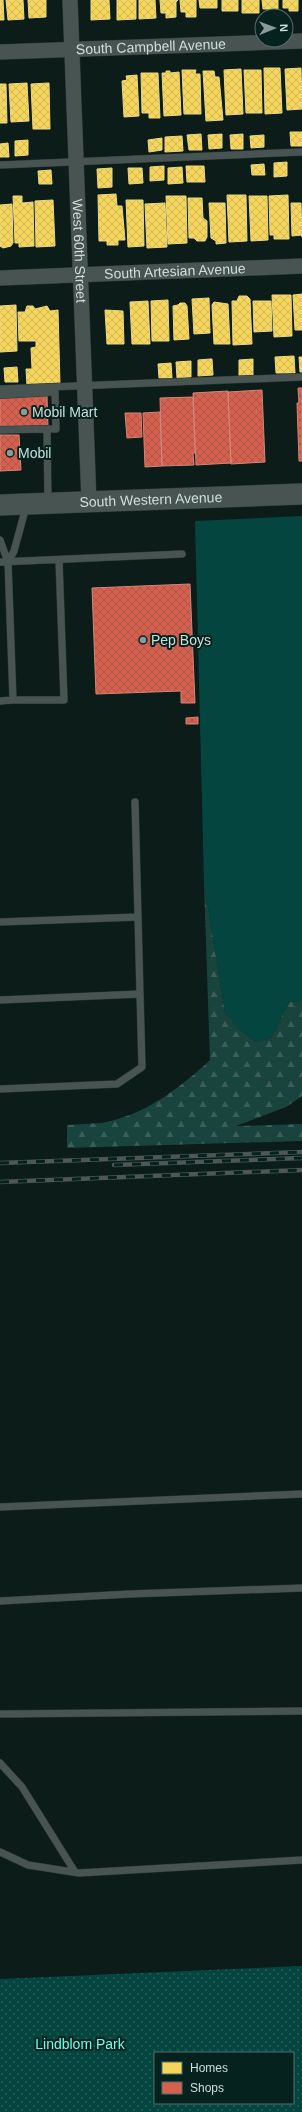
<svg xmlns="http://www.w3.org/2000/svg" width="302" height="2112" viewBox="0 0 302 2112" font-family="Helvetica,sans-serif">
  <defs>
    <pattern id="forest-firs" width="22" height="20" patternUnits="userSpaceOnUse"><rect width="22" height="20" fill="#19443d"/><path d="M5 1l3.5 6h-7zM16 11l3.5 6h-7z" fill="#395f58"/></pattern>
    <pattern id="park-dots" width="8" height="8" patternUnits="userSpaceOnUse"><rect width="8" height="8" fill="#04463f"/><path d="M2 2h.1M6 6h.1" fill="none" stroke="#27605a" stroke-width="1.8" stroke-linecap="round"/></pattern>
    <pattern id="homes-cross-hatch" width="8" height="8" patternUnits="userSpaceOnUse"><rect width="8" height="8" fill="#f6d55c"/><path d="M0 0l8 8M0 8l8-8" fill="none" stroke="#d1b857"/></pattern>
    <pattern id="shops-cross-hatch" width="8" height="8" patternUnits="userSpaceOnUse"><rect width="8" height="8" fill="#d6604d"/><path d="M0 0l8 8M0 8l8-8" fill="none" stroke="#a8574a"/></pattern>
  </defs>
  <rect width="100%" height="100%" fill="#0b1c19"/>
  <!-- grass -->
  <path fill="#04463f" d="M302,516v485l-13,1 -18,36 -15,4 -16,-12 -15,-17 -21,-130 -9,-362z"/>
  <!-- forest -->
  <path fill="url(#forest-firs)" d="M204,883l21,130 15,17 16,12 15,-4 18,-36 13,-1v95l-16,11 -50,19 66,-2v17l-235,7v-23c11,-1 23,-1 34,-2 42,-7 78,-34 109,-63z"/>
  <!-- park -->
  <path fill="url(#park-dots)" fill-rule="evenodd" d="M302,1966v146h-302v-133zM155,2053h138v50h-138z"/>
  <!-- homes -->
  <path fill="url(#homes-cross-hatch)" stroke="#ead882" d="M0,0h3l1,20h-4z
    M6,0h17l1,19 -16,1z
    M28,0h18v17l-17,1z
    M91,0h18l1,19 -19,1z
    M117,0h19v19l-19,1z
    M139,0h16l1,18 -17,1z
    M160,0h18l-2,2v15l-10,1v-5h-5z
    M180,0h16v17h-10v-5h-5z
    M199,0h18v8h-17z
    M222,0h16v11h-16z
    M242,0h17v13h-17z
    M262,0h16v12h-10v-3h-5z
    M283,0h15v11h-9v-3h-6z
    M264,68h16l2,45 -17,1z
    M301,68l1,41 -15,1 -2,-41z
    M241,69l2,45 -17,1 -2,-45z
    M182,70h14l-1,4h5l1,40h-17z
    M244,70h17l1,43h-16z
    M166,71h4v2l9,-1 2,43 -17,1 -2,-43h4z
    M203,71h11l1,6h4l4,43 -17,1z
    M141,73h17l2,45h-11v-5h-7z
    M137,75l2,41 -15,1 -2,-36 5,-1 -1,-4z
    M27,83l2,38 -18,1 -2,-38z
    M49,83l1,46h-17l-2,-45z
    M0,84h6l1,39h-7z
    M290,132h12v14h-11z
    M201,134l1,16h-13l-2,-15z
    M222,134v14l-13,1 -1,-14z
    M243,134v15h-12l-1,-14z
    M264,135v12l-13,1 -1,-12z
    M182,136l1,15 -18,1v-15z
    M162,138v12l-13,2 -1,-12z
    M28,140v15l-13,1v-15z
    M8,143l1,14h-9v-13z
    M287,162v14l-13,1v-14z
    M264,164l1,11h-13l-1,-10z
    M164,166v14l-14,1v-14z
    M186,166h18l1,16h-18z
    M182,167l1,16 -15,1v-16z
    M112,168v19l-14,1 -1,-19z
    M128,168h14l1,15 -14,1z
    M51,170l1,14h-13l-1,-13z
    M116,194l1,12h5l3,34h-7v5h-11v-4h-8l-1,-46z
    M227,195h19l1,46 -18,1z
    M288,195l1,44h-15v-4h-4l-1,-39z
    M13,196h9v7l11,-1 1,44 -15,1v-4h-4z
    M166,196h20l1,47 -19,1z
    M249,196h18l1,44 -17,1z
    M188,198h14l1,20 4,3v16l-2,4h-8l-3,-3h-5z
    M53,200l2,46 -19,1 -1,-46z
    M126,200h17l1,46 -16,1z
    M165,203l2,44 -20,1 -2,-44z
    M209,203h16l1,40 -10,1v-3l-5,-3z
    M291,203h10l1,34v-2l-10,1z
    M12,204l1,39 -2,3 -8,2 -3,-2v-41z
    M302,294v36h-7l-2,-35z
    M272,295h19l1,41 -18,1z
    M239,296h8l3,3 2,45 -19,1 -1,-44h5z
    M209,298l1,35 -16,1 -2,-35z
    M168,300l1,41h-17l-1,-40z
    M148,301l2,43h-18l-2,-42z
    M253,301h18l1,30 -18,1z
    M214,302l14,2 2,40h-16l-2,-39z
    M180,303h5l2,3 2,33 -15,1 -1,-34 5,-1z
    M16,305l1,46 -17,1v-46z
    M27,306h6l2,3 12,-3 3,5 8,-1 2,74 -33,1 -1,-16h6l-1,-21 5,-1v-6h-17l-1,-29h7z
    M105,310l18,1 1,33h-17z
    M294,356l1,17h-19l-1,-16z
    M299,357h3v15h-2z
    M210,359h2l1,16 -15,1v-16z
    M253,359v16l-14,1v-16z
    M191,361v16l-14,1 -1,-16z
    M171,363l1,15h-13l-1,-14z
    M17,367l1,15h-13l-1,-14z"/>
  <!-- shops -->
  <path fill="url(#shops-cross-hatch)" stroke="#d48678" d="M298,388h4v73h-3l-2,-58h2z
    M262,390l3,72 -34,2 -3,-72z
    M228,391l3,72 -35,2 -3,-72z
    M47,396l1,31 -48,1v-30z
    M193,397l2,56h-2l1,12 -32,1 -2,-68z
    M160,412l2,54 -17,1 -2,-54z
    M125,413h16l1,24 -15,1z
    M0,435h19l2,35 -21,1z
    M190,584l5,119h-14v-12l-85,3 -4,-106z
    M198,717v7h-12v-6z"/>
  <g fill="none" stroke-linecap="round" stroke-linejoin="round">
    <!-- lane casing -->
    <g stroke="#2b3534" stroke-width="8">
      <path id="lane" d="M0,165l302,-13
        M0,389l302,-12
        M0,395l55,-3 1,37h-9
        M0,430l47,-1 1,72
        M0,540l8,22 5,138h51l-5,-140
        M0,562l182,-8
        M8,562l6,-11 12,-44
        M0,701l13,-1
        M0,922l138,-5 -3,-115
        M0,1000l140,-6 -2,-77
        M0,1089l117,-5 25,-17 -2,-73
        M0,1507l302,-13
        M0,1601l130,-7 172,-6
        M0,1714l302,-3
        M0,1763l22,24 53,85
        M0,1852l28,13 51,8 223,-13"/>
    </g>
    <!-- street casing -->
    <g stroke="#2b3534" stroke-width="16">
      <g id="street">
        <path id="s1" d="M70,0l19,502"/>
        <path id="s2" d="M0,52l302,-11"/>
        <path id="s3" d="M0,278l302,-12"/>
      </g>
    </g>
    <!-- secondary casing -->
    <g stroke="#2b3534" stroke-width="22">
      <g id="secondary">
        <path id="s4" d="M0,505l302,-11"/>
      </g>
    </g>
    <!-- lane -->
    <use href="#lane" stroke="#485452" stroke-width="7"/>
    <!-- street -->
    <use href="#street" stroke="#485452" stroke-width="15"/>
    <!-- secondary -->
    <use href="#secondary" stroke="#485452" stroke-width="21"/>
    <!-- rail casing -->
    <g stroke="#4c5855" stroke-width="4.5">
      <path id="rail" d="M0,1163l302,-11
        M114,1165l188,-7
        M0,1182l302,-12"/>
    </g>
    <!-- rail -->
    <use href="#rail" stroke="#05221e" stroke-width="3" stroke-dasharray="9" stroke-linecap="butt"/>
  </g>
  <!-- markers -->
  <g fill="#8a9a97" stroke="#05221e" stroke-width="1.5">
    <circle cx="24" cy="412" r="4"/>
    <circle cx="10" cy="453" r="4"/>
    <circle cx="143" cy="640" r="4"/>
  </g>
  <g text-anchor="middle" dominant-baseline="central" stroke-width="4" stroke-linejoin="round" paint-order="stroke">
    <!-- street labels -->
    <g font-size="14" fill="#cededb" stroke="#05221e">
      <text stroke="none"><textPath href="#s2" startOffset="151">South Campbell Avenue</textPath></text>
      <text stroke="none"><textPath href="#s1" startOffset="251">West 60th Street</textPath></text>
      <text stroke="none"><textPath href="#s3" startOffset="175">South Artesian Avenue</textPath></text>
      <text stroke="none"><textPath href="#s4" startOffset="151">South Western Avenue</textPath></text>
    </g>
    <!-- poi labels -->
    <g font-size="14" fill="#cededb" stroke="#05221e" text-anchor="start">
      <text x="32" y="412">Mobil Mart</text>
      <text x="18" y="453">Mobil</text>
      <text x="151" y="640">Pep Boys</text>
    </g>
    <!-- park labels -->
    <g font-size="14" fill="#6ffee9" stroke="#05221e">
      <text x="80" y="2044">Lindblom Park</text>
    </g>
  </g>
  <!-- legend -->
  <rect x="154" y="2052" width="140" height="52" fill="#05221e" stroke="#556d6a"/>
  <rect x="162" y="2062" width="20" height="12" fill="#f6d55c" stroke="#556d6a"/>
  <text x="190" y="2072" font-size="12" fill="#cededb">Homes</text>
  <rect x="162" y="2082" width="20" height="12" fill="#d6604d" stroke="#556d6a"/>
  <text x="190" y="2092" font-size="12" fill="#cededb">Shops</text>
  <!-- north arrow -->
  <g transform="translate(274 28) rotate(89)"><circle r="19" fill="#05221e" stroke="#556d6a"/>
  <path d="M0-3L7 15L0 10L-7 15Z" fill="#8a9a97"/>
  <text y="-6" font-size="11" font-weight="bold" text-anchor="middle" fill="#cededb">N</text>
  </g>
</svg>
